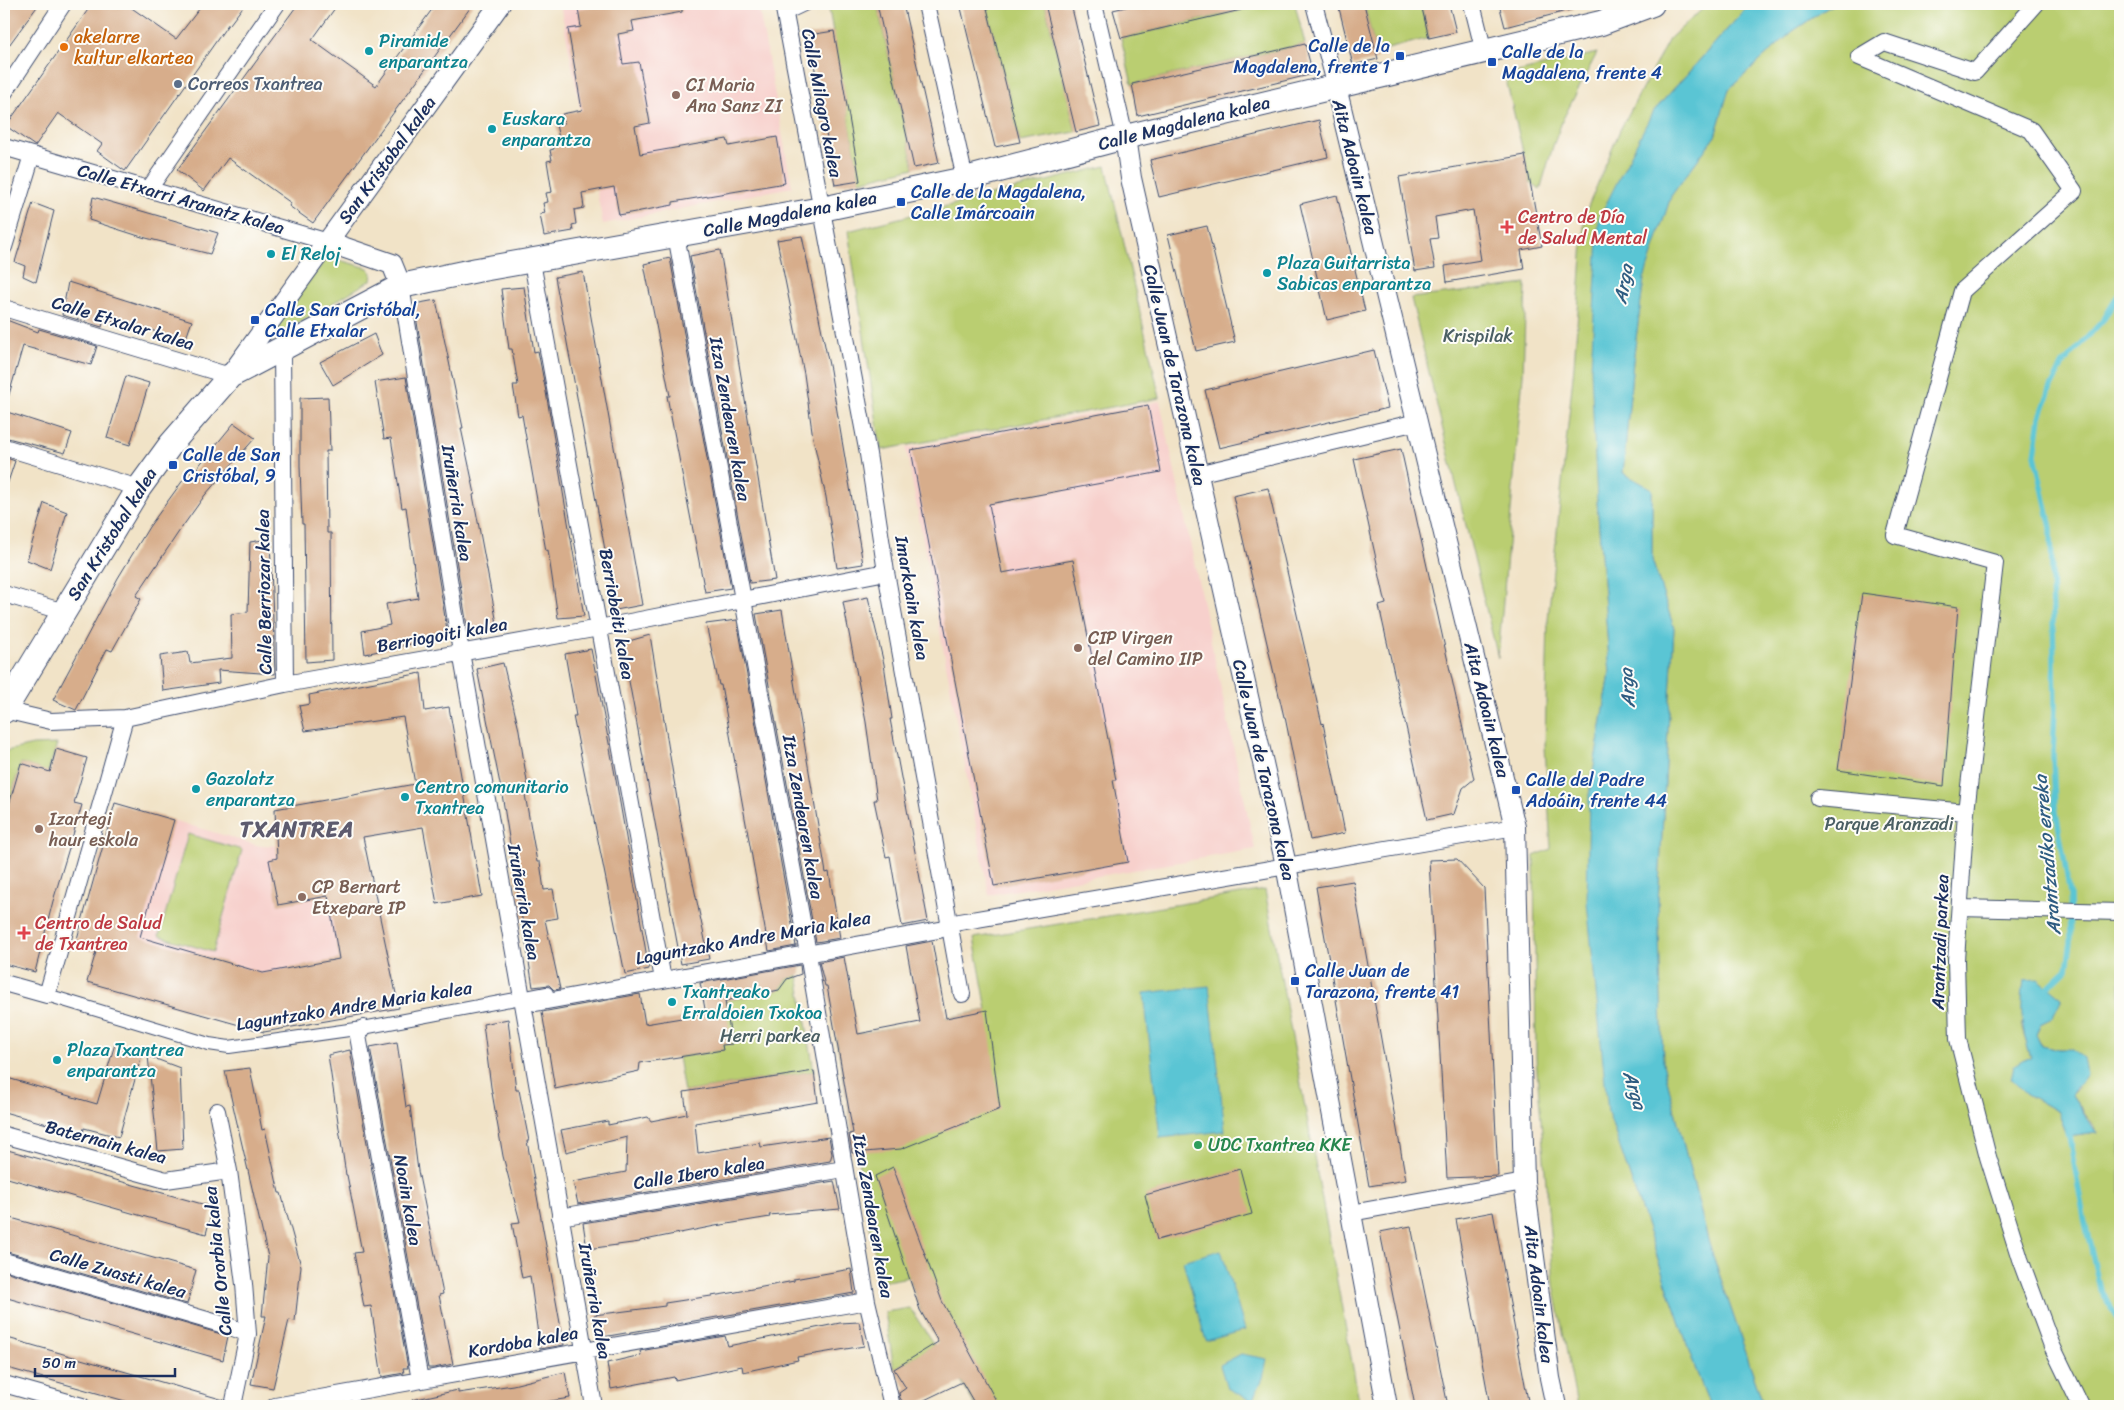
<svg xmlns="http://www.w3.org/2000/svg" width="2124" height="1410" viewBox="0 0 2124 1410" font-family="Sriracha,sans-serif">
  <rect width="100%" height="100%" fill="#fdfcf7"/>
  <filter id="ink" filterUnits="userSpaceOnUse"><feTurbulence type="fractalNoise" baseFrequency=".02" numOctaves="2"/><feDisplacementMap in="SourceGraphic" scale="10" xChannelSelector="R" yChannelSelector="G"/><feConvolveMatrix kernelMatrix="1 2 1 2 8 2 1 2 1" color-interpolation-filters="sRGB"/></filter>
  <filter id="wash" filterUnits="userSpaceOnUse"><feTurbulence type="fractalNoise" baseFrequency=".0096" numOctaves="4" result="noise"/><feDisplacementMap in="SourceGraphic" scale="20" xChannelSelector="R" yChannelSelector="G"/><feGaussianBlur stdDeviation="1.12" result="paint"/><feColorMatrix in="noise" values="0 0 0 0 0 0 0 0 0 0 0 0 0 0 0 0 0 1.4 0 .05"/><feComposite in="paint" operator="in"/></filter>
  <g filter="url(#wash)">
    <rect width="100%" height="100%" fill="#f1e3c7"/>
    <!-- built -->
    <path fill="#f7d0cc" d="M560,4h198l34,183 -189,37z
      M1160,401l95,448 -266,46 -83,-447z
      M115,803l145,43 16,-1 1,13 87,-15 35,165 -135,24 -177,-50 9,-30 -21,-6z"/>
    <!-- green -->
    <path fill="#bace71" stroke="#6a7e68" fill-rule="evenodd" d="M828,4h49l37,164 -54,13z
      M986,4h59l31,128 -56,10z
      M1267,4h28l10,40 -173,40 -11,-46z
      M1364,4h57l8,34 -53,14z
      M1708,4h42l-98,109 -55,388 13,173 -21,121 19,317 86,253 16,41h-133l-23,-121 -18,-227 -2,-202 17,-7 -6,-103 3,-127 26,-253 11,-152 35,-84 49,-91z
      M1833,4h287v1402h-356l-55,-162 -46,-180 -5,-163 16,-273 -22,-68v-70l-29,-17 10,-112 11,-83 27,-82 44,-60 14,-47 64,-58zM2052,1018l-12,6 -4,11 5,10 18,4h13l7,39 -7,7 23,32 2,6 -29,4 -10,-25 -33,-19 -1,-34h7l-10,-35z
      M1597,53l-34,66 -10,27 -13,44 -10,-8 -25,-107z
      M1106,166l54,232 -279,52 -33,-219z
      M332,258l36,10 4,5 -1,7 -100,60 -5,-1 59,-79z
      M1526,284l-3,91 -25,283 -87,-360z
      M57,744l-9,28 -27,-9 -17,56v-64l2,-4 27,-6z
      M188,834l54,16 -29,102 -54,-16z
      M1265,890l95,516h-385l-55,-96 -11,-33 -29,5 -44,-244 151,-28 -13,-72z
      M798,975l16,96 -130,21 -6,-35 44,-7 3,-49 54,-11 8,-11z
      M910,1308l24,37 -40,24 -9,-57z"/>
    <!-- water -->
    <path fill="#5ac5d4" stroke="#3a7a99" d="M1750,4h83l-40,27 -64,58 -14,47 -44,60 -27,83 -11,82 -10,112 29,16v71l22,68 -16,273 5,163 46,180 55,162h-54l-16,-41 -86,-253 -21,-210 2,-107 21,-121 -13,-173 -6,-132 8,-151 53,-105z
      M2038,979l24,19 -10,20 -12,6 -4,11 5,10 18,4h13l12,10 3,15 -15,21 25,38 -29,4 -10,-25 -33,-19 -14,-14 3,-14 10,-6 7,-1c-10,-29 -11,-48 -7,-78z
      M1209,986l16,145 -65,7 -16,-145z
      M1221,1250l24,80 -39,11 -23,-80z
      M1241,1354l26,5 -4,19 -11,23 -25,-13 -7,-23z"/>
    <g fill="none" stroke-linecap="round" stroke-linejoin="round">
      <!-- stream -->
      <path stroke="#5ac5d4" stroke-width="5.5" d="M2120,116l-3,76 3,15
        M2044,991l23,-22 4,-27 -1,-48 -15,-88 -2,-51 2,-49 -4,-178 -16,-73 5,-38 11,-30 12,-23 41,-45 16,-27
        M2068,1131l16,87 16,71 20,33"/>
    </g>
    <g id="blocks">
      <!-- building -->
      <path fill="#d7ad8b" d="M4,4h35l-35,48z
        M92,4h34l50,35 27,-35h42l-15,20 -1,-1 -104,148 -28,-20 5,-7 -44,-31 -23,33 -29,-20z
        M298,4h40l-26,36 64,46 60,-82h37l-160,219 -24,-17 2,-3 -63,-45 -24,33 -27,-21z
        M601,4h81v8l-50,9 2,10 -16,3 5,30 16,-2 11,61 -15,3 5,28 87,-15 2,7 48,-9 8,46 -112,19v3l-54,10 -5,-28 -32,6 2,15 -10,2 2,14 -4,1 1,6 -29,5 -4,-22 5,-1 -2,-10 5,-1 -2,-9 6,-1 -5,-31 5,-1 -2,-10 4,-1 -1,-10 6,-1 -3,-13 8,-1 -2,-10 20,-4 -14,-81 13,-2 -3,-18z
        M877,4h26l36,159 -25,5z
        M960,4h26l34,138 -25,5z
        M1045,4h26l29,122 -24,6z
        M1138,4h103v6l-120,28 -8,-28z
        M1338,4h26l14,55 -25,6z
        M1421,4h28l7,28 -27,6z
        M1499,4h74l1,5 -69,18z
        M834,31l26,150 -25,4 -26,-150z
        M1305,44l8,30 -175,42 -6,-32z
        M1319,120l9,37 -169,40 -9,-37z
        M1525,155l17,91 -21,4 3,19 -77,13 -2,-16 36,-6 -8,-50 -38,7 3,21 -8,1 5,29 -20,3 -16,-94z
        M1337,195l28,116 -38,9 -27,-116z
        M93,197l125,36 -8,21 -68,-17 -53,-17z
        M33,203l21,8 -18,71 -13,-6 2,-10 -10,-4z
        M1207,226l28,116 -39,9 -28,-116z
        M802,236l28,134 33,194 -26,4 -11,-71 -13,-59 -9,-64 -27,-134z
        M720,250l55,330 -25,3 -60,-327z
        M670,258l61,330 -26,4 -38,-196h3l-26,-132z
        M583,272l59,333 -26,5 -61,-333z
        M68,282l124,39 -7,20 -66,-21 -1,3 -14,-4 -2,8 -40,-12z
        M524,287l10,65 4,-1 8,41 38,224 -26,2 -10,-68 -2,1 -24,-136 -4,1 -5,-31h5l-6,-36h-3l-8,-60z
        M436,300l27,128h-2l14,66 -2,1 25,134 -26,5 -1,-3 -3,1 -54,-328z
        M4,319l34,13 1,-3 58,17 -6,19 -68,-19 -15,52 -4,-1z
        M374,334l8,21 -49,30 -13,-23z
        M1374,350l14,58 -169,40 -14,-58z
        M126,376l23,7 -19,62 -23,-7z
        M406,377l42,259 -83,18 -3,-23 28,-6 -4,-21 32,-6 -12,-91 -4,1 -11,-70 -7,1 -9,-57z
        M328,397l2,54h-4l1,82h4l1,127 -26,2 -2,-138h-2l-2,-58v-68z
        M1148,405l13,67 -172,32 13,69 71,-13 43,220h-3l15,82 -134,24 -83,-436z
        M4,411l68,22 -7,20 -61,-16z
        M234,423l21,15 -50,57 -27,38 -42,63 5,3 -29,52 -5,-2 -31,61 -23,-10 65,-122 31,-51 40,-55 3,2z
        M1401,449l73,330 -11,9 -9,26 -27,6 -48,-214 7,-2 -32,-145z
        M4,457l11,4 -8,24 -3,-1z
        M1268,488l54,236 1,-1 22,110 -35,7 -25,-123h-1l-51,-221z
        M44,503l23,9 -17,57 -23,-9z
        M270,539l5,135 -57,-4 1,13 -56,8 -3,-35 28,-4 2,11 42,-5 -1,-44 17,-2 2,-70z
        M1862,593l96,14 -14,179 -106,-16z
        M868,597l16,67 8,55h-2l38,202 -26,5 -12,-70 -4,1 -12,-57h3l-11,-78 -23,-120z
        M782,610l44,263 3,-1 11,66 -24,4 -60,-328z
        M737,620l59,326 -27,5 -48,-266h-2l-13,-61z
        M650,635l33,200 26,124 -28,5 -59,-321z
        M591,649l25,131 33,189 -24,5 -52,-258h3l-11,-62z
        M503,663l16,67 9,58 -4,1 13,73h3l4,28 9,-1 5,29 -13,2 15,69 -6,1 -5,-5 -16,2 -31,-193 -25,-125z
        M421,673l4,38 24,-4 33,189 -45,8 -14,-77 -60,10 36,171 -135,24 -177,-50 9,-30 -21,-6 40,-143 59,17 -34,117 123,36 76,-14 -11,-63 -50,9 -9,-45 8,-2 -2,-49 140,-25 -12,-67 -98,14 -6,-25 11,-2 -1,-9z
        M56,749l31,9 -13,45 8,2 -29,96 -18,71 -31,-8v-142l17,-59 29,9z
        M1457,859l27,29 14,288 -51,2 -18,-318z
        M1353,881l53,299 -37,6 -53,-299z
        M932,941l14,77 41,-8 13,99 -99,40 -49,4 -3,-19 4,-1 -26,-147h-2l-6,-24 25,-5 14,77 62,-12 -14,-76z
        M800,965l1,9 -14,5 -8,11 -54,11 7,43 -10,1 1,5 -83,13 -1,8 -84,18 -13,-77 98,-18 5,30 61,-10 -6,-31z
        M508,1019l8,71h3l10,51h-2l37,204 -24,4 -10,-73 -8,2 -10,-55 8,-1 -17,-66 -12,-69 -8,-63z
        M397,1042l9,65 4,-1 8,65 25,123 -4,1 14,69 -19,4h-6l-58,-321z
        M115,1044l27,10 -23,83 -35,-9 -1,6 -79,-22v-35l93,27z
        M350,1050l58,318h-5l1,5 -22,4 -11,-71 -7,1 -10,-54 8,-1 -15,-77h-1l-18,-120z
        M148,1056l32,12 3,81 -25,2z
        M250,1068l12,62 3,-1 14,64h2l20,73 -6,55 -6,-1 -16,68 -22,-4 15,-68h-4l6,-59 -43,-186z
        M814,1071l4,31 -123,21 3,30 62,-10 1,4 68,-10 3,17 -2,7 -252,43 -5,-22 53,-10 1,-35 -61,15 -5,-22 47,-9v4l40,-8 3,4 36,-7 -3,-22z
        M4,1149l209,58 -7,27 -202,-57z
        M893,1167l49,134 57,105h-23l-14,-24 -50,24h-6l-6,-8 -1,-5 7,-5 -12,-19 44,-27 -18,-32 -45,-134z
        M1240,1169l12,45 -95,26 -12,-45z
        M834,1181l6,28 -71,6 1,2 -55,9 -75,15v1l-53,7 -4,-26z
        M1493,1212l36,194h-39l-34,-187z
        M4,1216l192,54 -9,34 -183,-53z
        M1411,1226l37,180h-33l-35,-174z
        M851,1269l3,24 -257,45 -3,-23 71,-9v-3l66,-10 63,-12v-2z
        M4,1271l224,65 -5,24 -219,-63z
        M859,1322l5,24 -67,11 1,3 -55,12 -1,-6 -67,14 -1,-3 -63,12 -4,-26 34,-8 -1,-4 85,-15 3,10 112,-23z
        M4,1337l220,63 -1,6h-80l-139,-39z
        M565,1372l5,26 -51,8h-106l-1,-6 46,-10v3l55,-8z"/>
    </g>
  </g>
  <g filter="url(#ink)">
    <use href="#blocks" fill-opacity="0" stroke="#3b4a6e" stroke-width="1"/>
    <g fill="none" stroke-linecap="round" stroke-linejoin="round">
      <!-- pedestrian casing -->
      <g stroke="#3b4a6e" stroke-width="14">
        <path id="pedestrian" d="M785,14l21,-10
          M47,995l162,49 20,3 134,-19 184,-35"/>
      </g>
      <!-- minor casing -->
      <g stroke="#3b4a6e" stroke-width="18">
        <path id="minor" d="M783,4l85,450 18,118 76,422
          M926,4l39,175
          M1094,4l31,133
          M1314,4l22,83
          M1472,4l12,48
          M1859,57l172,73 43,61 -112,100 -67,244 100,28 -29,249 -10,148 2,79 30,118 32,102 32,87 29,60
          M1859,57l25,-15 91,30 61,-68
          M4,93l59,-89
          M4,147l324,95
          M149,189l128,-185
          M676,235l131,713 60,353 25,105
          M4,247l28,-92
          M532,262l130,712
          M401,286l60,366 133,754
          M4,308l226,68
          M282,349l3,335
          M4,447l135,41
          M1197,474l220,-52
          M4,594l60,18
          M4,710l47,11 74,-3 160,-34 314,-56 287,-56
          M1818,798l148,14
          M1960,908l160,4
          M948,924l567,-97
          M4,983l43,12 78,-277
          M536,1003l403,-73
          M363,1028l-5,8 62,344
          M217,1111l12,60 15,113 4,50 -15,72
          M4,1135l162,45 63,-9
          M1351,1213l173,-31
          M560,1217l284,-48
          M4,1261l227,66 17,7
          M4,1384l78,22
          M275,1406l592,-105"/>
      </g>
      <!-- tertiary casing -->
      <g stroke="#3b4a6e" stroke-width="22">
        <path id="tertiary" d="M1336,87l179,740 9,355 26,196 6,28
          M1125,137l6,41 155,687 101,541
          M328,242l64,22 9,22
          M230,376l270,-372"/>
      </g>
      <!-- secondary casing -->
      <g stroke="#3b4a6e" stroke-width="26">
        <path id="secondary" d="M4,711l135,-223 32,-44 59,-68 171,-90 76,-16 345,-61 143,-30 160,-42 476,-114 51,-19"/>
      </g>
      <!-- pedestrian -->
      <use href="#pedestrian" stroke="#fff" stroke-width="12"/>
      <!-- minor -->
      <use href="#minor" stroke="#fff" stroke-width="16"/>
      <!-- tertiary -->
      <use href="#tertiary" stroke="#fff" stroke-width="20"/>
      <!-- secondary -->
      <use href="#secondary" stroke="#fff" stroke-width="24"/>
    </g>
  </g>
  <!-- markers -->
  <circle fill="#e8710a" stroke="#fdfcf7" stroke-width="2" cx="64" cy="47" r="5"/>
  <g fill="#0f9aa8" stroke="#fdfcf7" stroke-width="2">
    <circle cx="369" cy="51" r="5"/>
    <circle cx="492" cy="129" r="5"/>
    <circle cx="271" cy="254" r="5"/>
    <circle cx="1267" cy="273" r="5"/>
    <circle cx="196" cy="789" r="5"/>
    <circle cx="405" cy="797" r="5"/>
    <circle cx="672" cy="1002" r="5"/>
    <circle cx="57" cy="1060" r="5"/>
  </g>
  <g fill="#1a4fb4" stroke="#fdfcf7" stroke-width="2">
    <rect x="1395" y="51" width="10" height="10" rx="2.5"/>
    <rect x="1487" y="57" width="10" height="10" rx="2.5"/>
    <rect x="896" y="197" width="10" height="10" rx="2.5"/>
    <rect x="250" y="315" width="10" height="10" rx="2.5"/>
    <rect x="168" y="460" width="10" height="10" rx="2.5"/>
    <rect x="1511" y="785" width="10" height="10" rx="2.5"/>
    <rect x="1290" y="976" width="10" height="10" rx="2.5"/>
  </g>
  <circle fill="#5c6f8a" stroke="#fdfcf7" stroke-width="2" cx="178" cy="84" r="5"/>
  <g fill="#8d6e63" stroke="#fdfcf7" stroke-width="2">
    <circle cx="676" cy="95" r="5"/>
    <circle cx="1078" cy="648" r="5"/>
    <circle cx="39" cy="829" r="5"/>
    <circle cx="302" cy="897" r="5"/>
  </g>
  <g fill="#e0444e" stroke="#fdfcf7" stroke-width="2">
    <path d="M1504.5 219.5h5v5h5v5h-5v5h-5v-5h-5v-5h5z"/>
    <path d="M21.5 925.5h5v5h5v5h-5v5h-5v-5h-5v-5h5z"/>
  </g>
  <circle fill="#2e9e5b" stroke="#fdfcf7" stroke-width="2" cx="1198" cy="1145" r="5"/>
  <g text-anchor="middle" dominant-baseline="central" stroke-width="4" stroke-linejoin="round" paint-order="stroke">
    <!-- food labels -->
    <g font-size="18" fill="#c56008" stroke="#fdfcf7" text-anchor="start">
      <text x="74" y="37">akelarre<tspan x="74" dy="21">kultur elkartea</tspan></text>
    </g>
    <!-- culture labels -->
    <g font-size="18" fill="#0d838f" stroke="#fdfcf7" text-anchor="start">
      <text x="379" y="41">Piramide<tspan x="379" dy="21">enparantza</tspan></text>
      <text x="502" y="119">Euskara<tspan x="502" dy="21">enparantza</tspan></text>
      <text x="281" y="254">El Reloj</text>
      <text x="1277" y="263">Plaza Guitarrista<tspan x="1277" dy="21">Sabicas enparantza</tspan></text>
      <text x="206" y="779">Gazolatz<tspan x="206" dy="21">enparantza</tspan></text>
      <text x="415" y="787">Centro comunitario<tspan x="415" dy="21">Txantrea</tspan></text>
      <text x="682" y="992">Txantreako<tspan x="682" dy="21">Erraldoien Txokoa</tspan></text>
      <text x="67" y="1050">Plaza Txantrea<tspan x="67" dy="21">enparantza</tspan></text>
    </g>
    <!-- transit labels -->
    <g font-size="18" fill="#164399" stroke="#fdfcf7" text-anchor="start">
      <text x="1390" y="46" text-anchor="end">Calle de la<tspan x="1390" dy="21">Magdalena, frente 1</tspan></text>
      <text x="1502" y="52">Calle de la<tspan x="1502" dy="21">Magdalena, frente 4</tspan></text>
      <text x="911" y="192">Calle de la Magdalena,<tspan x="911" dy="21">Calle Imárcoain</tspan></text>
      <text x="265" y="310">Calle San Cristóbal,<tspan x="265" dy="21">Calle Etxalar</tspan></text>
      <text x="183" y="455">Calle de San<tspan x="183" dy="21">Cristóbal, 9</tspan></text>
      <text x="1526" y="780">Calle del Padre<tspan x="1526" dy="21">Adoáin, frente 44</tspan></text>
      <text x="1305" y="971">Calle Juan de<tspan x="1305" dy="21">Tarazona, frente 41</tspan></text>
    </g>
    <!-- service labels -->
    <g font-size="18" fill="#4e5e75" stroke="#fdfcf7" text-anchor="start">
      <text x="188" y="84">Correos Txantrea</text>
    </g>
    <!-- education labels -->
    <g font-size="18" fill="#785e54" stroke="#fdfcf7" text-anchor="start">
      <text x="686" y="85">CI Maria<tspan x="686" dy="21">Ana Sanz ZI</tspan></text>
      <text x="1088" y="638">CIP Virgen<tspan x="1088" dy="21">del Camino IIP</tspan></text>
      <text x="49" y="819">Izartegi<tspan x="49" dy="21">haur eskola</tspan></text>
      <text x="312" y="887">CP Bernart<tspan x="312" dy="21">Etxepare IP</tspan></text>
    </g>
    <!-- street labels -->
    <g font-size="18" fill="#1b2f5e" stroke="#fdfcf7">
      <text transform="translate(822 103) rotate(79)">Calle Milagro kalea</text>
      <text transform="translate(1184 123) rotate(-14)">Calle Magdalena kalea</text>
      <text transform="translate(387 160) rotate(-54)">San Kristobal kalea</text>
      <text transform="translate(1355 167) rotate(76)">Aita Adoain kalea</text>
      <text transform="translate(181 199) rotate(16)">Calle Etxarri Aranatz kalea</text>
      <text transform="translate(790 214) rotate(-11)">Calle Magdalena kalea</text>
      <text transform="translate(123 323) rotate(17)">Calle Etxalar kalea</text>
      <text transform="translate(1175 375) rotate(77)">Calle Juan de Tarazona kalea</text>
      <text transform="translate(730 419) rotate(80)">Itza Zendearen kalea</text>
      <text transform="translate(457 503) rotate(81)">Iruñerria kalea</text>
      <text transform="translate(112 534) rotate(-58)">San Kristobal kalea</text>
      <text transform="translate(264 592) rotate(-91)">Calle Berriozar kalea</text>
      <text transform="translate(912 598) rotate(80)">Imarkoain kalea</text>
      <text transform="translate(617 614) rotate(80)">Berriobeiti kalea</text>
      <text transform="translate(442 635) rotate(-10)">Berriogoiti kalea</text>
      <text transform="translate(1487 710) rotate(76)">Aita Adoain kalea</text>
      <text transform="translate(1264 770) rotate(77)">Calle Juan de Tarazona kalea</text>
      <text transform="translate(803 817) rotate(80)">Itza Zendearen kalea</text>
      <text transform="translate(524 902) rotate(80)">Iruñerria kalea</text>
      <text transform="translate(753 938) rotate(-10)">Laguntzako Andre Maria kalea</text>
      <text transform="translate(1940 942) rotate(-88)">Arantzadi parkea</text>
      <text transform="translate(354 1006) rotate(-9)">Laguntzako Andre Maria kalea</text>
      <text transform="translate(106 1142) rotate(15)">Baternain kalea</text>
      <text transform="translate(699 1173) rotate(-9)">Calle Ibero kalea</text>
      <text transform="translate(408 1200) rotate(80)">Noain kalea</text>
      <text transform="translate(873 1216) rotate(80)">Itza Zendearen kalea</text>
      <text transform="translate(218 1261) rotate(-96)">Calle Ororbia kalea</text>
      <text transform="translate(118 1273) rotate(16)">Calle Zuasti kalea</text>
      <text transform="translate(1539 1294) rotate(83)">Aita Adoain kalea</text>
      <text transform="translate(595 1301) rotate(80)">Iruñerria kalea</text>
      <text transform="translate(523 1342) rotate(-10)">Kordoba kalea</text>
    </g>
    <!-- health labels -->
    <g font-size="18" fill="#be3a42" stroke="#fdfcf7" text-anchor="start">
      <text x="1518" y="217">Centro de Día<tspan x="1518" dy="21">de Salud Mental</tspan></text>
      <text x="35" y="923">Centro de Salud<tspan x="35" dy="21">de Txantrea</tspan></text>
    </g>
    <!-- park labels -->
    <g font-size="18" fill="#4b5f64" stroke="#fdfcf7">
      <text x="1478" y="336">Krispilak</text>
      <text x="1889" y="824">Parque Aranzadi</text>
      <text x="770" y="1036">Herri parkea</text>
    </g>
    <!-- leisure labels -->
    <g font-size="18" fill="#27864d" stroke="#fdfcf7" text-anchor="start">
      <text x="1208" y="1145">UDC Txantrea KKE</text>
    </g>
    <!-- water labels -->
    <g font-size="19" font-style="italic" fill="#2e5c81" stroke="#fdfcf7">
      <text transform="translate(1623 284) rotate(-80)">Arga</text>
      <text transform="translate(1627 688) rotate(-94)">Arga</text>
      <text transform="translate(2047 855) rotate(-95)">Arantzadiko erreka</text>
      <text transform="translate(1635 1090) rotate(73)">Arga</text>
    </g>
    <!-- district labels -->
    <g font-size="22" font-weight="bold" letter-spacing="1" fill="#5d5b6e" stroke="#fdfcf7">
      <text x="297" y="829">TXANTREA</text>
    </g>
  </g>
  <!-- margin -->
  <rect width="2124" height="1410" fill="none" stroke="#fdfcf7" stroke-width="20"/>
  <!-- scale -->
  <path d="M35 1368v8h140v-8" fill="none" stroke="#1b2f5e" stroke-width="2.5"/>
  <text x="42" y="1368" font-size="15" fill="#1b2f5e" stroke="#fdfcf7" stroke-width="4" paint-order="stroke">50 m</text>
</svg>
